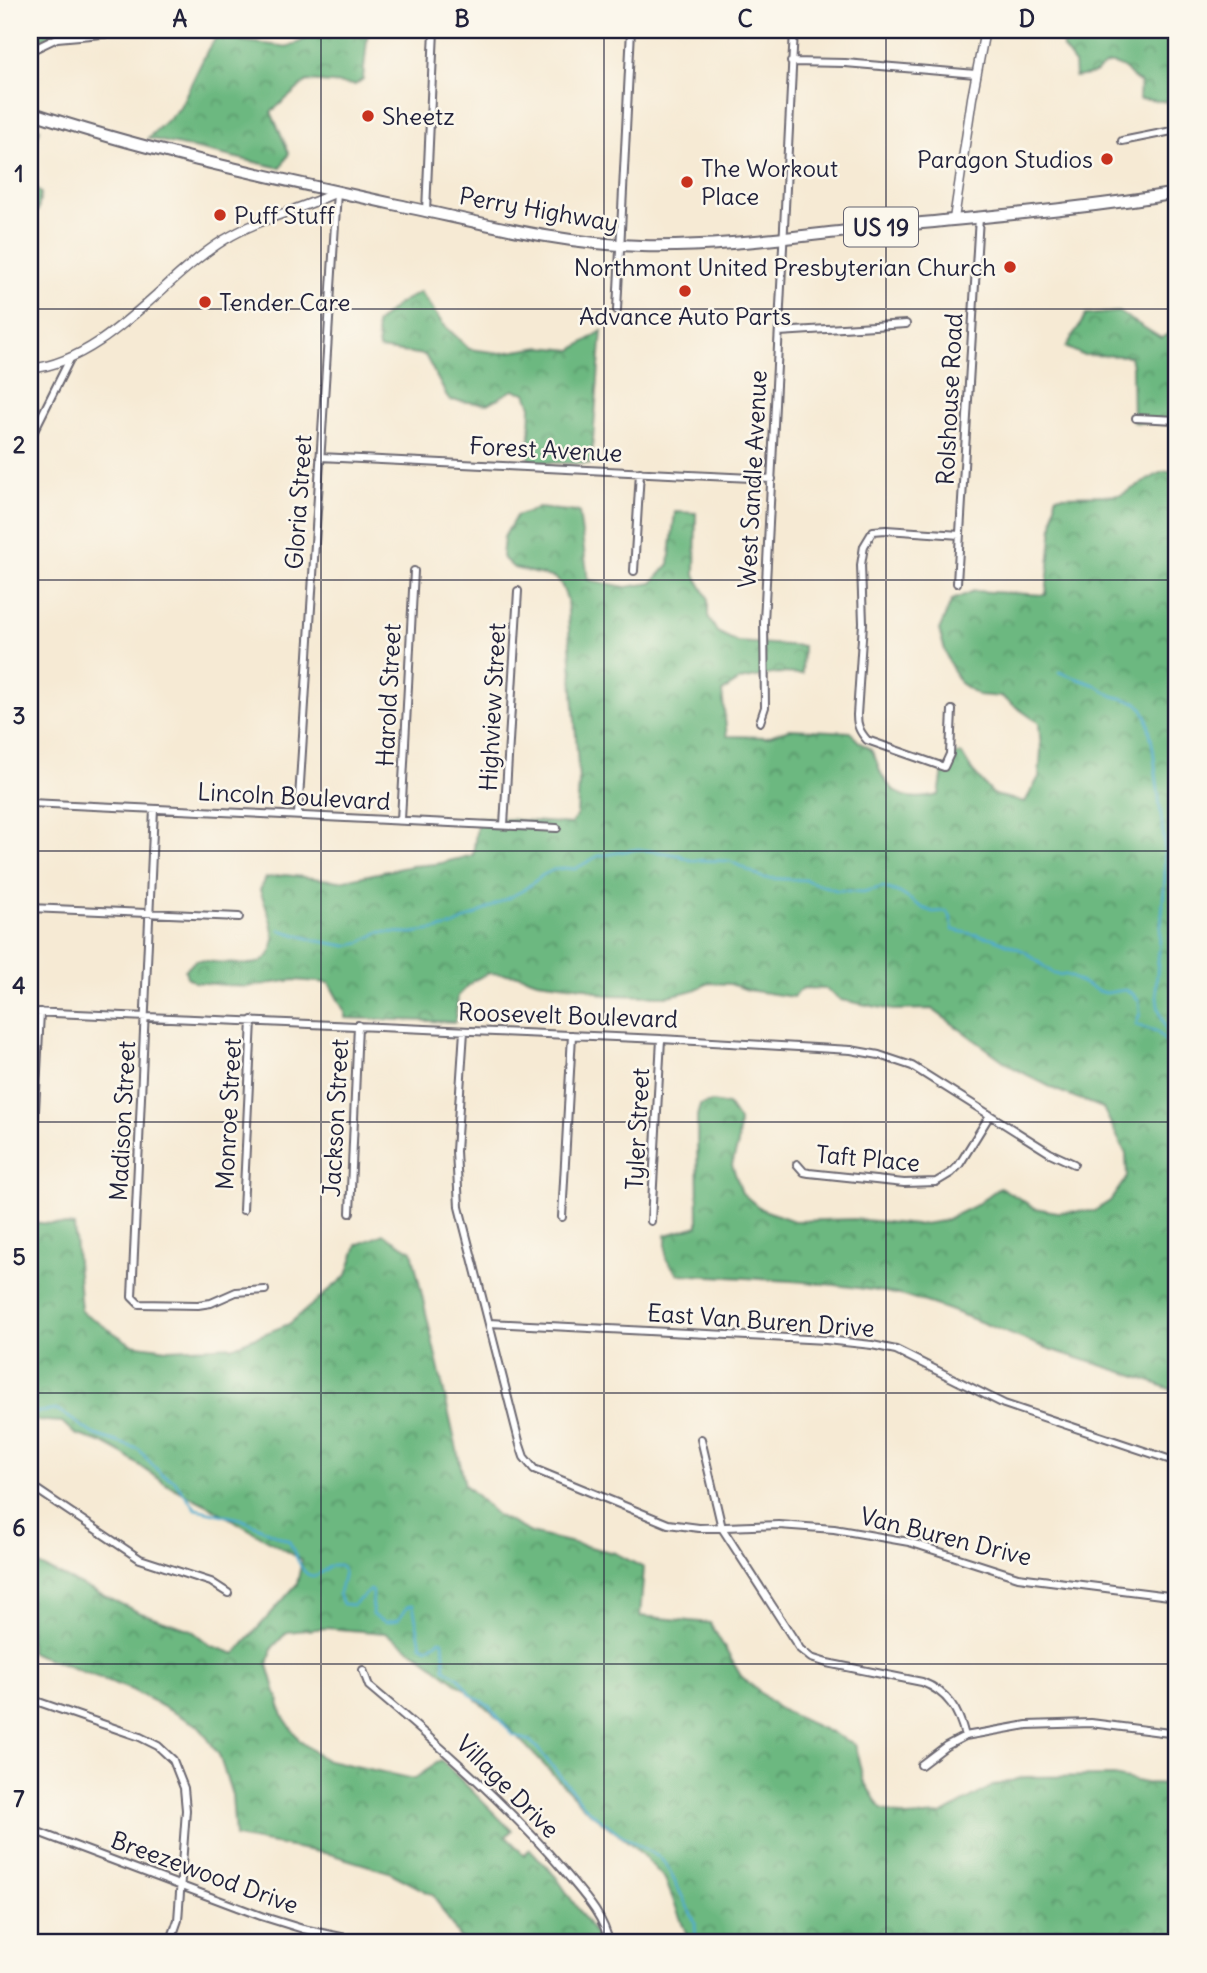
<svg xmlns="http://www.w3.org/2000/svg" width="1207" height="1973" viewBox="0 0 1207 1973" font-family="Delius,sans-serif">
  <defs>
    <pattern id="forest-crowns" width="20" height="18" patternUnits="userSpaceOnUse" patternTransform="scale(1.75)"><rect width="20" height="18" fill="#6cb880"/><path d="M2 6a3 3 0 1 1 6 0M12 15a3 3 0 1 1 6 0" fill="none" stroke="#58956a"/></pattern>
  </defs>
  <rect width="100%" height="100%" fill="#fbf7ec"/>
  <filter id="ink" filterUnits="userSpaceOnUse"><feTurbulence type="fractalNoise" baseFrequency=".0143" numOctaves="2"/><feDisplacementMap in="SourceGraphic" scale="14" xChannelSelector="R" yChannelSelector="G"/><feConvolveMatrix kernelMatrix="1 2 1 2 8 2 1 2 1" color-interpolation-filters="sRGB"/></filter>
  <filter id="wash" filterUnits="userSpaceOnUse"><feTurbulence type="fractalNoise" baseFrequency=".00686" numOctaves="4" result="noise"/><feDisplacementMap in="SourceGraphic" scale="28" xChannelSelector="R" yChannelSelector="G"/><feGaussianBlur stdDeviation="1.57" result="paint"/><feColorMatrix in="noise" values="0 0 0 0 0 0 0 0 0 0 0 0 0 0 0 0 0 1.4 0 .05"/><feComposite in="paint" operator="in"/></filter>
  <g filter="url(#wash)">
    <rect width="100%" height="100%" fill="#f6ead4"/>
    <!-- forest -->
    <path fill="url(#forest-crowns)" stroke="#476d5e" stroke-width="2" d="M30,30h56l-30,3 -26,11z
      M325,30h43l-5,49 -8,6 -48,-4 -36,31 18,41 -8,15 -133,-30 31,-29 29,-60 8,-11 73,9z
      M1061,30h99l13,9 -3,63 -31,-3 1,-17c-9,-3 -10,-10 -17,-14 -20,-11 -19,2 -31,6 -5,2 -12,2 -17,3l-1,-14 -11,-15z
      M30,125l10,4 -9,26 6,35 4,3 -3,18 -5,3 -3,-2z
      M420,292l23,32 26,25 32,4 41,-6 30,3 30,-19 -11,133 -62,-2 2,-56 -5,-13 -13,-3 -25,14 -39,-4 -24,-45 -46,-6 -3,-25 22,-20z
      M1119,312l42,26 16,-9v96l-44,-3 -1,-56 -2,-10 -48,-1 -16,-8 20,-32z
      M1177,471v921c-44,-19 -91,-30 -136,-46 -49,-18 -99,-43 -151,-53 -69,-13 -142,-14 -212,-19l-12,-15v-24l32,-9 -1,-110 3,-11 12,-3 16,3 11,16 -1,23 -6,21 10,28 19,16 33,12 60,-2 62,6 27,-4 33,-16 24,-18 35,21 22,4 37,-1 16,-10 17,-24 -1,-23 -23,-46 -47,-18 -44,-23 -80,-58 -39,1 -52,-10 -15,-11 -23,-1 -10,9 -45,-7 -18,-6 -21,-1 -15,7 -25,6 -64,-1 -21,-8 -47,-6 -17,-6 -31,-2 -15,7 -16,16 -3,26 -110,-4v-6l-16,-29 -35,-3 -48,7 -52,-5 -7,-5 -2,-7 11,-10c16,1 47,7 61,3 31,-9 10,-53 3,-73l6,-12 19,-3 55,6 71,-15 26,-2 36,-9 5,-38 93,7 6,-8 2,-34 -12,-183 -6,-15 -6,-6 -41,-10 -12,-11 2,-20 12,-21 22,-8 41,4 9,68 38,7 26,-4 17,-19 6,-52 21,1 -1,62 13,23v18l9,16 20,10 66,4 -1,28 -24,-1 -38,7 -18,12 5,44 40,1 22,-8 62,3c8,13 12,11 20,18 4,5 7,15 9,21 13,28 32,30 59,24l4,-24 7,-2 4,-6 1,-9h7l11,18 21,23 31,7 14,-25 2,-27 -2,-27 -37,-26 -24,-2 -18,-12 -12,-23 -9,-30 13,-30 22,-9 72,4 10,-99 65,-1 41,-23z
      M30,1222l44,4 7,85 50,33 37,5 66,-3 55,-22 58,-49 10,-30 26,-11 29,17 53,234 33,31 33,17 84,20 29,15 -4,48 70,7 31,53 38,33 76,35 8,36 18,29 25,8 35,-2 52,-29 32,-9 89,-1 31,7 32,1v159h-487l-25,-64 -30,-32 -47,-36 -82,-86 -39,-34 -49,-37 -33,-21 -59,-5 -39,4 -15,16 -4,17 15,51 17,25 24,18 90,20 27,-19 71,71 -6,5 18,19 6,-6 26,28 45,66h-138l-30,-48 -44,-23 -59,-18 -95,-17 -3,-42 -13,-40 -20,-29 -67,-36 -102,-38v-91l108,51 53,18 19,15 25,9 62,-70 5,-24 -97,-56 -39,-20 -43,-30 -20,-11 -28,-9 -13,-12 -32,-2z"/>
    <g fill="none" stroke-linecap="round" stroke-linejoin="round">
      <!-- stream -->
      <path stroke="#50acce" stroke-width="2.5" d="M1059,672l36,13 18,11 23,6 7,7 4,8 6,31 11,92 1,37 -9,109 2,20 13,39
        M280,930l38,11 29,5 13,-3 19,-11 33,1 23,-3 18,-4 69,-35 21,-16 10,-5 11,-2 11,1 23,-13 40,-7 41,6 11,5 40,1 33,17 42,2 31,10 27,2 20,-5 17,6 23,15 10,4 13,-1 4,4 3,15 39,8 32,13 30,23 13,1 31,16 8,2 19,-3 7,3 7,8 1,12 -4,12 20,6 16,17 5,10
        M30,1413l28,-3 35,24 45,15 23,25 13,6 22,29 45,10 48,22c10,19 15,51 40,25h11l4,5 -5,23 4,10 10,1 17,-15 3,2 -1,23 14,7 12,-2 9,-13 6,-2 8,40 7,3 12,-8 3,1 2,28 14,9 11,16 19,12 24,29 17,6 8,8 50,61 32,24 40,24 7,8 28,56 1,21"/>
    </g>
  </g>
  <g filter="url(#ink)">
    <g fill="none" stroke-linecap="round" stroke-linejoin="round">
      <!-- minor casing -->
      <g stroke="#6c6871" stroke-width="10">
        <path id="minor" d="M30,51l27,-13 90,-8
          M791,62l54,1 131,11
          M1122,141l55,-11
          M426,211l8,-181
          M617,310l14,-280
          M779,332l127,-8
          M1136,418l41,2
          M30,439l40,-80
          M320,457l452,22
          M634,571l6,-99
          M957,583l22,-366
          M952,710l-2,44 -6,13 -77,-27c-7,-8 -10,-14 -10,-25l6,-92 -2,-58 3,-19 9,-15 13,-1 74,5
          M760,722l5,-15 -1,-85 30,-592
          M30,803l527,25
          M154,809l-22,488 7,7 59,1 13,-2 25,-11 29,-2
          M298,815l39,-623
          M401,820l13,-249
          M504,825l14,-234
          M30,908l209,9
          M30,1012l631,27 190,11 28,5 33,11 138,87 24,11
          M464,1031l-8,120 3,56 61,238 4,12 10,12 134,55 31,4 80,-3 55,4 75,13 109,35 159,20
          M797,1164l7,8 5,1 95,10 32,-1 15,-9 8,-8 31,-50
          M31,1190l9,-178
          M243,1210l9,-190
          M350,1213l8,-188
          M562,1217l10,-182
          M651,1221l10,-182
          M489,1323l337,17 46,5 24,5 108,54 173,58
          M701,1439l21,89 78,121 11,9 16,5 95,19c26,10 37,29 43,54
          M30,1485l110,74 71,23 17,11
          M363,1670l6,16c69,58 136,116 195,185 18,22 40,44 45,72
          M30,1699l110,38 18,9 15,14 11,28 2,22 -8,110 -8,23
          M921,1765l25,-19 19,-10 62,-11 64,-2 86,11
          M30,1829l231,87 42,13 67,14"/>
      </g>
      <!-- tertiary casing -->
      <g stroke="#6c6871" stroke-width="11">
        <path id="tertiary" d="M954,219l18,-121 13,-68
          M30,369c78,-9 130,-89 194,-129 36,-22 76,-30 113,-48"/>
      </g>
      <!-- primary casing -->
      <g stroke="#6c6871" stroke-width="14">
        <path id="primary" d="M30,112c119,40 241,65 363,92 82,17 164,40 248,42 78,2 156,-10 234,-18 101,-11 202,-18 302,-35"/>
      </g>
      <!-- minor -->
      <use href="#minor" stroke="#fff" stroke-width="6"/>
      <!-- tertiary -->
      <use href="#tertiary" stroke="#fff" stroke-width="8"/>
      <!-- primary -->
      <use href="#primary" stroke="#fff" stroke-width="10"/>
    </g>
  </g>
  <!-- grid -->
  <path fill="none" stroke="#22223b" stroke-width="2" stroke-opacity="0.55" d="M321,30v1913M604,30v1913M886,30v1913M30,309h1147M30,580h1147M30,851h1147M30,1122h1147M30,1393h1147M30,1664h1147"/>
  <!-- markers -->
  <g fill="#c8321e" stroke="#fbf7ec" stroke-width="2.5">
    <circle cx="368" cy="116" r="7"/>
    <circle cx="1107" cy="159" r="7"/>
    <circle cx="687" cy="182" r="7"/>
    <circle cx="220" cy="215" r="7"/>
    <circle cx="1010" cy="267" r="7"/>
    <circle cx="685" cy="291" r="7"/>
    <circle cx="205" cy="302" r="7"/>
  </g>
  <g text-anchor="middle" dominant-baseline="central" stroke-width="5" stroke-linejoin="round" paint-order="stroke">
    <!-- shield labels -->
    <rect fill="#fbf7ec" stroke="#636270" stroke-width="2" x="844" y="207.5" width="74" height="39" rx="5"/>
    <g font-size="23" font-weight="bold" fill="#22223b">
      <text x="881" y="227">US 19</text>
    </g>
    <!-- poi labels -->
    <g font-size="24" fill="#22223b" stroke="#fbf7ec" text-anchor="start">
      <text x="382" y="116">Sheetz</text>
      <text x="1093" y="159" text-anchor="end">Paragon Studios</text>
      <text x="701" y="168">The Workout<tspan x="701" dy="28">Place</tspan></text>
      <text x="234" y="215">Puff Stuff</text>
      <text x="996" y="267" text-anchor="end">Northmont United Presbyterian Church</text>
      <text x="219" y="302">Tender Care</text>
      <text x="685" y="316" text-anchor="middle">Advance Auto Parts</text>
    </g>
    <!-- street labels -->
    <g font-size="24" fill="#22223b" stroke="#fbf7ec">
      <text transform="translate(539 209) rotate(10)">Perry Highway</text>
      <text transform="translate(949 399) rotate(-87)">Rolshouse Road</text>
      <text transform="translate(546 449) rotate(3)">Forest Avenue</text>
      <text transform="translate(752 479) rotate(-87)">West Sandle Avenue</text>
      <text transform="translate(298 502) rotate(-86)">Gloria Street</text>
      <text transform="translate(388 695) rotate(-87)">Harold Street</text>
      <text transform="translate(492 707) rotate(-87)">Highview Street</text>
      <text transform="translate(294 796) rotate(3)">Lincoln Boulevard</text>
      <text transform="translate(568 1015) rotate(2)">Roosevelt Boulevard</text>
      <text transform="translate(228 1114) rotate(-87)">Monroe Street</text>
      <text transform="translate(335 1118) rotate(-87)">Jackson Street</text>
      <text transform="translate(122 1121) rotate(-87)">Madison Street</text>
      <text transform="translate(637 1129) rotate(-87)">Tyler Street</text>
      <text transform="translate(868 1158) rotate(5)">Taft Place</text>
      <text transform="translate(761 1320) rotate(4)">East Van Buren Drive</text>
      <text transform="translate(946 1536) rotate(14)">Van Buren Drive</text>
      <text transform="translate(508 1786) rotate(45)">Village Drive</text>
      <text transform="translate(205 1872) rotate(20)">Breezewood Drive</text>
    </g>
  </g>
  <!-- margin -->
  <rect width="1207" height="1973" fill="none" stroke="#fbf7ec" stroke-width="77"/>
  <rect x="38" y="38" width="1130" height="1896" fill="none" stroke="#22223b" stroke-width="2.5"/>
  <g font-size="23" text-anchor="middle" font-weight="bold" fill="#22223b">
    <text x="180" y="27">A</text>
    <text x="462" y="27">B</text>
    <text x="745" y="27">C</text>
    <text x="1027" y="27">D</text>
    <text x="19" y="182">1</text>
    <text x="19" y="453">2</text>
    <text x="19" y="724">3</text>
    <text x="19" y="994">4</text>
    <text x="19" y="1265">5</text>
    <text x="19" y="1536">6</text>
    <text x="19" y="1807">7</text>
  </g>
</svg>
